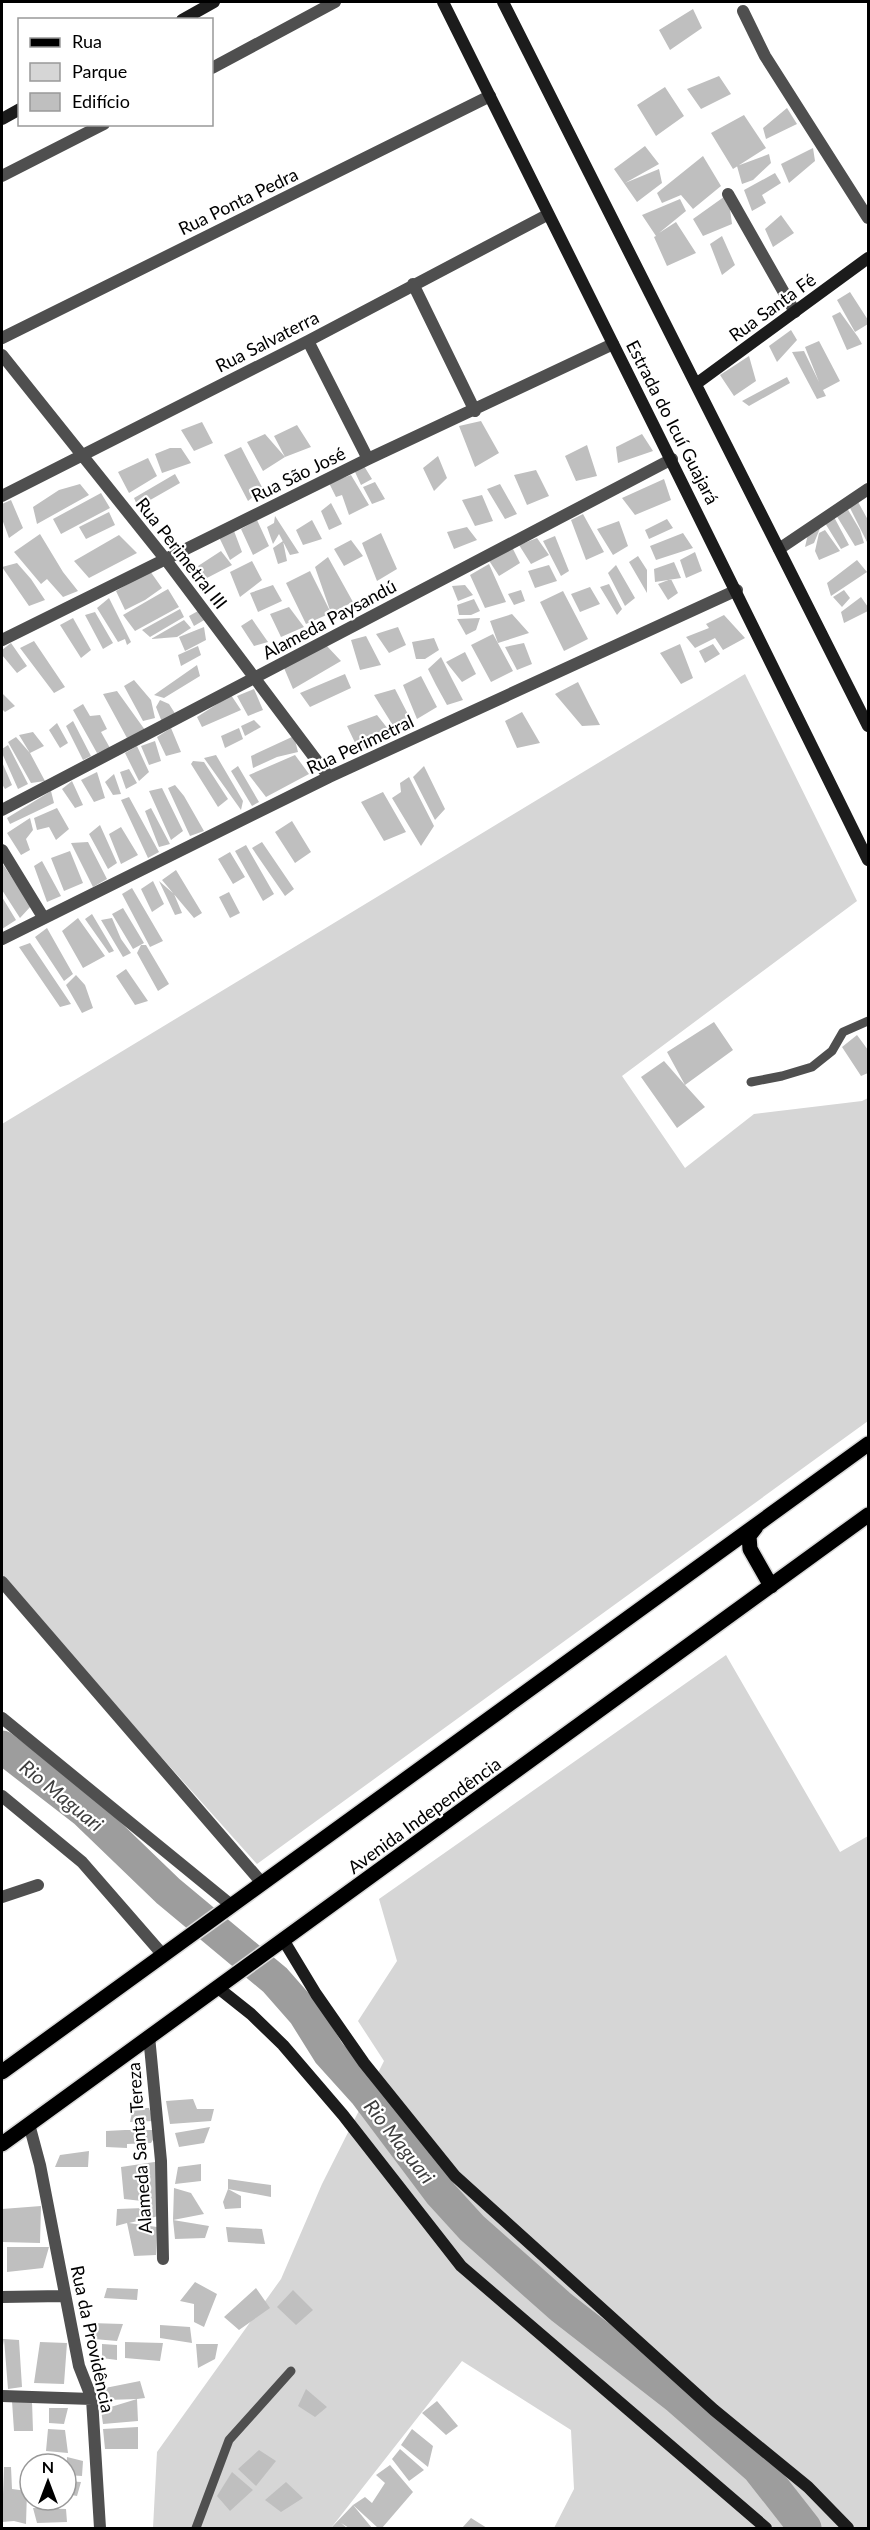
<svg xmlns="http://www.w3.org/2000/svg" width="870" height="2530" viewBox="0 0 870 2530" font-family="Lato,sans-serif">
  <rect width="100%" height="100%" fill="#fff"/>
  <!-- green -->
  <path fill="#d6d6d6" d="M745,674l112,227 -235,175 63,92 69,-54 108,-13 6,-3v323l-611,443 -255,-285v-455z
    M726,1655l114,197 28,-16v692h-314l20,-39 -3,-59 -109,-69 -131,167h-178l4,-76 124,-173 41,-95 62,-123 -26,-40 39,-60 -18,-62z"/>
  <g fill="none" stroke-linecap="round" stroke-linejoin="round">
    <!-- river -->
    <path stroke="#9d9d9d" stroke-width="33" d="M2,1747l84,65 82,79 107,89 29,33 25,40 37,41 75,100 31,34 89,79 117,91 80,70 47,60"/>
  </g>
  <!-- building -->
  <path fill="#bfbfbf" d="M693,9l9,19 -32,22 -11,-20z
    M719,76l12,18 -30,15 -14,-20z
    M665,87l19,29 -28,20 -19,-31z
    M787,108l10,16 -31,15 -3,-11z
    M744,115l22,33 -33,21 -22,-36z
    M645,146l14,18 -34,19 34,-14 3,14 -25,19 -23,-33z
    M813,148l2,13 -26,22 -8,-19z
    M769,154l2,9 -18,17 -11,4 -5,-18z
    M703,156l18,30 -28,23 -12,-14 -19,8 -5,-10z
    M775,173l6,10 -19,12 4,8 -14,8 -8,-21z
    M728,194l4,30 -29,12 -10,-17z
    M680,199l6,12 -27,22 17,-11 20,31 -29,13 -13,-29 2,-1 -14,-21z
    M781,215l13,18 -21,14 -8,-18z
    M722,236l13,29 -13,10 -12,-31z
    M850,292l18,28v4l-13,8 -18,-32z
    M840,312l18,25 4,7 -15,6 -15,-34z
    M791,330l6,10 -20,22 -8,-16z
    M819,341l21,40 -17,9 3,6 -9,3 -25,-47 12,-1 15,31 -14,-35z
    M749,356l7,25 -22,15 -14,-21z
    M787,377l3,6 -41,23 -7,-5z
    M481,421l18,32 -24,14 -16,-41z
    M202,422l11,21 -19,8 -13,-21z
    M297,425l14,22 -26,10 -11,-21z
    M265,434l20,23 -22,14 -16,-29z
    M642,434l11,17 -35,12 -2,-16z
    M587,445l10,31 -21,5 -11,-25z
    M241,447l22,42 -15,12 -24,-46z
    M170,448h11l10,15 -29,10 -7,-19z
    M438,456l9,22 -13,13 -11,-23z
    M148,458l9,18 -28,17 -11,-21z
    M364,466l8,13 -11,6 -6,-13z
    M536,470l13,26 -22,9 -13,-30z
    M175,474l5,9 -42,24 -4,-9z
    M351,475l18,30 -20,10 -7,-20 -6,2 -7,-14z
    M664,479l7,21 -36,15 -13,-17z
    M375,482l10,17 -13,5 -9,-17z
    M80,484l9,11 -52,29 -4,-17 26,-17z
    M500,484l17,30 -12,5 -18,-30z
    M101,493l9,15 -49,26 -8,-15z
    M482,495l11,26 -18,5 -13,-26z
    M11,500l12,28 -14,10 -7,-19v-15z
    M857,500l11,20v24l-19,-38z
    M331,503l11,21 -13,6 -8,-19z
    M847,508l13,22 4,13 -9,3 -19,-31z
    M109,512l6,13 -29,14 -7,-12z
    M583,514l21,38 -18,8 -15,-40z
    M275,516l24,37 -9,2 -11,-21 -6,10 -6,-17 7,-4z
    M834,517l15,28 -8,4 -16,-26z
    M667,519l6,9 -24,11 -4,-9z
    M257,520l12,26 -16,9 -12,-26z
    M312,520l10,19 -19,6 -7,-15z
    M619,521l9,25 -15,9 -16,-26z
    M821,526l-7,17 -9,4 3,-13z
    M467,527l10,13 -23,9 -7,-17z
    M825,530l15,21 -21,9 -4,-9 4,-18z
    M234,531l8,21 -12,8 -11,-23z
    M381,533l16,36 -20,12 -15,-38z
    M683,533l10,15 -37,12 -6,-14z
    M40,534l23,38 15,19 -15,6 -16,-18 -6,5 -27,-32z
    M119,535l18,18 -48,25 -15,-17z
    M555,536l14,35 -8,5 -18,-35z
    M537,538l12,17 -18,9 -12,-19z
    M351,540l12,16 -19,10 -10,-17z
    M283,541l4,20 -9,3 -5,-16z
    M511,545l9,18 -21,13 -11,-17z
    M221,551l11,14 -27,14 -7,-13z
    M695,552l7,19 -16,7 -6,-18z
    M638,556l9,14v23l-18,-31z
    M328,557l25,45 -22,11 -25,11 -20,-41 24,-12 21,42 -16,-46z
    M857,560l10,12 -36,24 -4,-13z
    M252,561l10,19 -22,17 -10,-25z
    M674,562l7,16 -26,4 -1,-13z
    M17,563l14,16 14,21 -16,6 -27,-39z
    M489,564l17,38 -21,6 -15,-33z
    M549,565l8,16 -22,7 -7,-17z
    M616,565l19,33 -10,8 -17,-33z
    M150,571l12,17 -17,12 -20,10 -9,-19z
    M671,579l7,14 -10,7 -10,-16z
    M609,584l13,25 -5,6 -17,-28z
    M273,585l9,16 -24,11 -8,-19z
    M465,585l8,10 -15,6 -6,-15z
    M590,587l10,17 -20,8 -9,-18z
    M168,589l11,18 -44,24 -12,-16z
    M521,590l4,11 -11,4 -6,-11z
    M844,590l6,8 -8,9 -9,-10z
    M563,591l25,48 -24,12 -24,-49z
    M861,597l7,10v4l-24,12 -3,-11z
    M109,598l22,44 -4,3 -2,-6 -7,3 -21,-34z
    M474,599l6,12 -9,4h-12l-2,-10z
    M289,607l15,20 -23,10 -11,-23z
    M180,609l4,8 -34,20 -8,-7z
    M198,611l8,8 -12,7 -5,-10z
    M95,612l18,31 -10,6 -18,-34z
    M512,614l17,19 -31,10 -8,-22z
    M724,615l21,23 -22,12 -8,-12 -20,10 -9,-11 23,-9 -3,-4z
    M73,618l18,32 -10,8 -21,-33z
    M480,618l-4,12 -10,5 -9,-16z
    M252,619l16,23 -14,4 -13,-20z
    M184,620l7,8 -14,9 -26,2z
    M204,627l2,13 -21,11 -6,-14z
    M398,627l8,18 -17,8 -13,-19z
    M493,634l20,37 -22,11 -20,-37z
    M366,636l15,29 -21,5 -9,-30z
    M434,638l5,12 -14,9h-9l-4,-17z
    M34,641l31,46 -11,6 -34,-45z
    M11,643l16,23 -10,7 -15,-18v-5z
    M524,643l8,21 -15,6 -12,-23z
    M325,644l16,17 -48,28 -9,-21z
    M680,644l13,34 -12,6 -21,-31z
    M713,644l7,10 -15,9 -6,-12z
    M198,646l3,9 -20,11 -3,-11z
    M465,652l11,22 -14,8 -16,-20z
    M441,657l11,22 11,21 -16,5 -11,-20 -8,-16z
    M197,665l3,11 -36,22 -10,-3z
    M345,674l6,14 -41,19 -10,-14z
    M421,676l16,31 -20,12 -14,-34z
    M134,680l17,20 4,18 -12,3 -19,-35z
    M578,682l11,22 11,21 -18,1 -27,-32z
    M254,689l9,21 -15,6 -11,-20z
    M395,689l19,37 -17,6 -23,-37z
    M117,691l28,39 -18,8 -24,-44z
    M2,693l13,13 -10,6 -3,-3z
    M231,695l10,15 -39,17 -5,-10z
    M160,700l9,4 7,11 -14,7 -6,-15z
    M83,704l7,12 10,-1 7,14 -6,3 9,16 -13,5 -24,-43z
    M522,712l18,31 -23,5 -12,-27z
    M377,715l15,19 -33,17 -12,-25z
    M254,720l7,7 -16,9 -4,-10z
    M73,721l18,35 -8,4 -17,-34z
    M57,723l11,20 -8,5 -11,-18z
    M171,728l10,24 -15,4 -9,-19z
    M239,728l4,11 -18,9 -4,-12z
    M33,732l11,14 -14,7 15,28 -14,2 -23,-41 8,-5 14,16 -11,-18z
    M294,736l4,16 -21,5 -24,11 -2,-12z
    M155,741l6,20 -12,4 -8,-19z
    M8,745l20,39 -10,5 -16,-36v-4z
    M137,746l12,26 -10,9 -14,-28z
    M216,755l27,46 -2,9 -37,-52z
    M295,755l14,19 -43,23 -17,-22z
    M193,761l11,1 24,37 -10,8 -27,-43z
    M2,762l10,23 -7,4 -3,-5z
    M238,766l21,36 -7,4 -21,-35z
    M424,766l21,43 -10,11 -22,-43z
    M129,769l8,14 -11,6 -6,-17z
    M97,772l8,26 -11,4 -13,-22z
    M114,774l7,20 -8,1 -8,-13z
    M409,777l25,49 -13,20 -29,-48 9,-6 -1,-9z
    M72,781l11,24 -8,3 -13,-19z
    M175,785l9,11 20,35 -14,5 -22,-48z
    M162,788l21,43 -12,9 -22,-49z
    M51,791l3,12 -44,21 -3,-6z
    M383,792l23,40 -22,9 -23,-39z
    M129,797l30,55 -11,6 -27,-58z
    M57,808l12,21 -13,11 -7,-13 -12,3 -3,-12z
    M151,808l19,36 -11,3 -14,-36z
    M30,818l3,12 -7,9 4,11 -9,5 -14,-22z
    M292,821l19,31 -16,11 -20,-31z
    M100,825l17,38 -9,6 -19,-35z
    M121,827l17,28 -17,9 -12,-30z
    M88,842l19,37 -14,8 -22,-44z
    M262,842l32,47 -9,7 -33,-48z
    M246,845l28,49 -11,7 -28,-50z
    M70,851l13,32 -19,8 -13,-33z
    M230,852l15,25 -12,7 -15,-25z
    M42,861l19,35 -14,6 -13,-36z
    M2,863l29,43 -11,12 -18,-28z
    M176,870l26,43 -8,5 -32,-38z
    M153,881l11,23 -12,8 -11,-23z
    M159,881l15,13 8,19 -7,2z
    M132,888l31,53 -13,6 -28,-53z
    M229,892l11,21 -10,5 -11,-21z
    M2,897l14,23 -14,9z
    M123,908l21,35 -11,6 -21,-35z
    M92,914l22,37 -5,2 -24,-34z
    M78,918l27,38 -22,12 -21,-37z
    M112,918l9,21 10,14 -8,4 -22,-37z
    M47,928l26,46 -9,7 -29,-44z
    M30,943l41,61 -11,3 -41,-60z
    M141,945h5l23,39 -11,7 -21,-38z
    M126,969l22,32 -13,4 -19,-29z
    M76,975l9,10 8,23 -11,5 -16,-28z
    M714,1022l19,28 -48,35 20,22 -28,21 -36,-51 23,-16 21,24 -18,-33z
    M857,1035l11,15v23l-7,3 -19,-29z
    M193,2099l4,10h17l-3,12 -41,3 -4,-23z
    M133,2108h16l5,13 -24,1z
    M210,2127l-6,16 -25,4 -4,-14z
    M125,2130h34l-8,13 -24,1v4l-21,-1v-16z
    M89,2151l-1,16h-33l5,-12z
    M161,2161l2,54 -34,8 28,4 -1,28 -22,1 -7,-33 -11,3 1,-17 27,-1 -2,-7 -18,-2 -3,-32z
    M201,2164v17l-26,3 3,-17z
    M228,2179l43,6v12l-43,-8 13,7v12l-16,1 -2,-7 5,-13z
    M174,2188l17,5 13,21 -31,6 36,6 -4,12 -30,1 -2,-19z
    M41,2206l-1,37 -38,-1v-33z
    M226,2227l36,2 3,15 -37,-2z
    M7,2247h42l-6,21 -36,4z
    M195,2282l22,12 -13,33 -10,-5v-18l-14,-3z
    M107,2288l31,1 -1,11 -33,-2z
    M256,2288l14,20 -31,22 -15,-13z
    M293,2290l20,20 -17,15 -19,-18z
    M90,2323l33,1 -6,17 -23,-2z
    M160,2325l30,2 2,16 -32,-5z
    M2,2339h2l15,1 3,47 -14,2 -4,-50 -2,13z
    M40,2342l27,1 -3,41 -30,-1z
    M125,2342l38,1 -3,18 -35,-3z
    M102,2344l15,1v15l-15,-2z
    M196,2344h22l-3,15 -17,9z
    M140,2381l5,17 -8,1 1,22 -35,3 -2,-14 36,-11 -30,1 -2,-12z
    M306,2389l21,18 -12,10 -17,-11z
    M12,2401h20l1,30h-19z
    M437,2401l21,25 -12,9 -24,-22z
    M49,2408h19l-4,16 -15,-1z
    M138,2427v22h-33l-2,-20z
    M48,2429l17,1 3,23 -22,-2z
    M412,2429l21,17 -5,21 -27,-22z
    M400,2449l24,21 -15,11 -17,-22z
    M259,2450l17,11 -20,25 -18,-17z
    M67,2457l16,4 -1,15 -16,-1z
    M390,2465l23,27 -31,36h-4l-25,-23 12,-8 7,6 13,-20 -9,-8z
    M4,2467h7l1,22 15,2 -1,33 -12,-3 -12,1z
    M232,2472l21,18 -23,21 -13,-15z
    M66,2481l15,1 -4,14 -11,-2z
    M286,2482l17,16 -22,14 -16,-12z
    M353,2505l19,23h-23l-8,-5 6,5h-16z
    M33,2508l33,1 1,13 -30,1z
    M471,2518l16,10h-25z"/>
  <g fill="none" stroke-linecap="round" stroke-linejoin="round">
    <!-- primary casing -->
    <g stroke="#dbdbdb" stroke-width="18">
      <path id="primary" d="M756,1527l-7,9 1,13 21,37
        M2,2072l866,-628
        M2,2144l866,-629"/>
    </g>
    <!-- lane -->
    <path stroke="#4f4f4f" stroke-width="9" d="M751,1082l31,-6 30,-9 20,-16 11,-19 25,-11
      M196,2528l33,-88 62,-69"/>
    <!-- street -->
    <path stroke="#4f4f4f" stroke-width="12" d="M743,11l22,45 103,162
      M212,68l123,-66
      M2,176l102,-52
      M728,194l67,118
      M413,284l62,127
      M2,338l488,-242
      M308,341l60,118
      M2,355l164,205 163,217
      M2,496l306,-155 239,-126
      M779,549l89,-60
      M2,640l366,-181 245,-115
      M2,810l670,-351
      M2,850l41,67
      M2,939l327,-162 408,-187
      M2,1582l260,301
      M2,1718l229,187
      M2,1796l80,66 81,93
      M2,1897l36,-12
      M149,2036l12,125 2,98
      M29,2124l11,41 39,201 13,33 8,129
      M2,2297l61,-1
      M2,2396l90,3"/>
    <!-- secondary -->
    <path stroke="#1c1c1c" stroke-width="12" d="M443,2c142,286 285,571 425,858
      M503,2l365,724
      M182,20l32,-18
      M2,119l18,-10
      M696,384l172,-126
      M284,1941l32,53 48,69 91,113 259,234 94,77 40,41
      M217,1987l34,27 32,31 60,70 118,151 305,262"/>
    <!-- primary -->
    <use href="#primary" stroke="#000" stroke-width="15"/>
  </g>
  <g text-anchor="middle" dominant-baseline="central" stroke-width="4.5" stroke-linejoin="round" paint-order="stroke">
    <!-- street labels -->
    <g font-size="18" fill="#000" stroke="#fff">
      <text transform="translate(238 201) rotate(-26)">Rua Ponta Pedra</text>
      <text transform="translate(772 307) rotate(-36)">Rua Santa Fé</text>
      <text transform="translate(267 341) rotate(-27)">Rua Salvaterra</text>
      <text transform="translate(673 422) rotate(63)">Estrada do Icuí Guajará</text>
      <text transform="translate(298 474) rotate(-26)">Rua São José</text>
      <text transform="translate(182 553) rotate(52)">Rua Perimetral III</text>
      <text transform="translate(329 619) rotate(-28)">Alameda Paysandú</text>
      <text transform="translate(360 744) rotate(-25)">Rua Perimetral</text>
      <text transform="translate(424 1815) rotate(-36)">Avenida Independência</text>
      <text transform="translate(139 2148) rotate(-94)">Alameda Santa Tereza</text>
      <text transform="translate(93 2339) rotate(78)">Rua da Providência</text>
    </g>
    <!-- water labels -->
    <g font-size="20" font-style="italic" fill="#3e3e3e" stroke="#fff">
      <text transform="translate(62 1795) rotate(39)">Rio Maguari</text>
      <text transform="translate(400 2141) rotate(52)">Rio Maguari</text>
    </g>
  </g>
  <!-- border -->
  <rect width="870" height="2530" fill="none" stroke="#000000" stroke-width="6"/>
  <!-- legend -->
  <rect x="18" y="18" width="195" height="108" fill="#ffffff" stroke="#999999" stroke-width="1.5"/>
  <rect x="30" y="38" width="30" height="9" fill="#000000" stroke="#999999" stroke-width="1.5"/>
  <text x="72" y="48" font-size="18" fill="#000000">Rua</text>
  <rect x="30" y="63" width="30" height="18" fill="#d6d6d6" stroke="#999999" stroke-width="1.5"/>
  <text x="72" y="78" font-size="18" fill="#000000">Parque</text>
  <rect x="30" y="93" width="30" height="18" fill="#bfbfbf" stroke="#999999" stroke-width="1.5"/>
  <text x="72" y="108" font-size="18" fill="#000000">Edifício</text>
  <!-- north arrow -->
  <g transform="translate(48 2482)"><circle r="28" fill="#ffffff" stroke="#999999" stroke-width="1.5"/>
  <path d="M0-4.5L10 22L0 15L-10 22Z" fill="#000000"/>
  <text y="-9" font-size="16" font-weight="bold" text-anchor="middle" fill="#000000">N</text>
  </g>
</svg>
